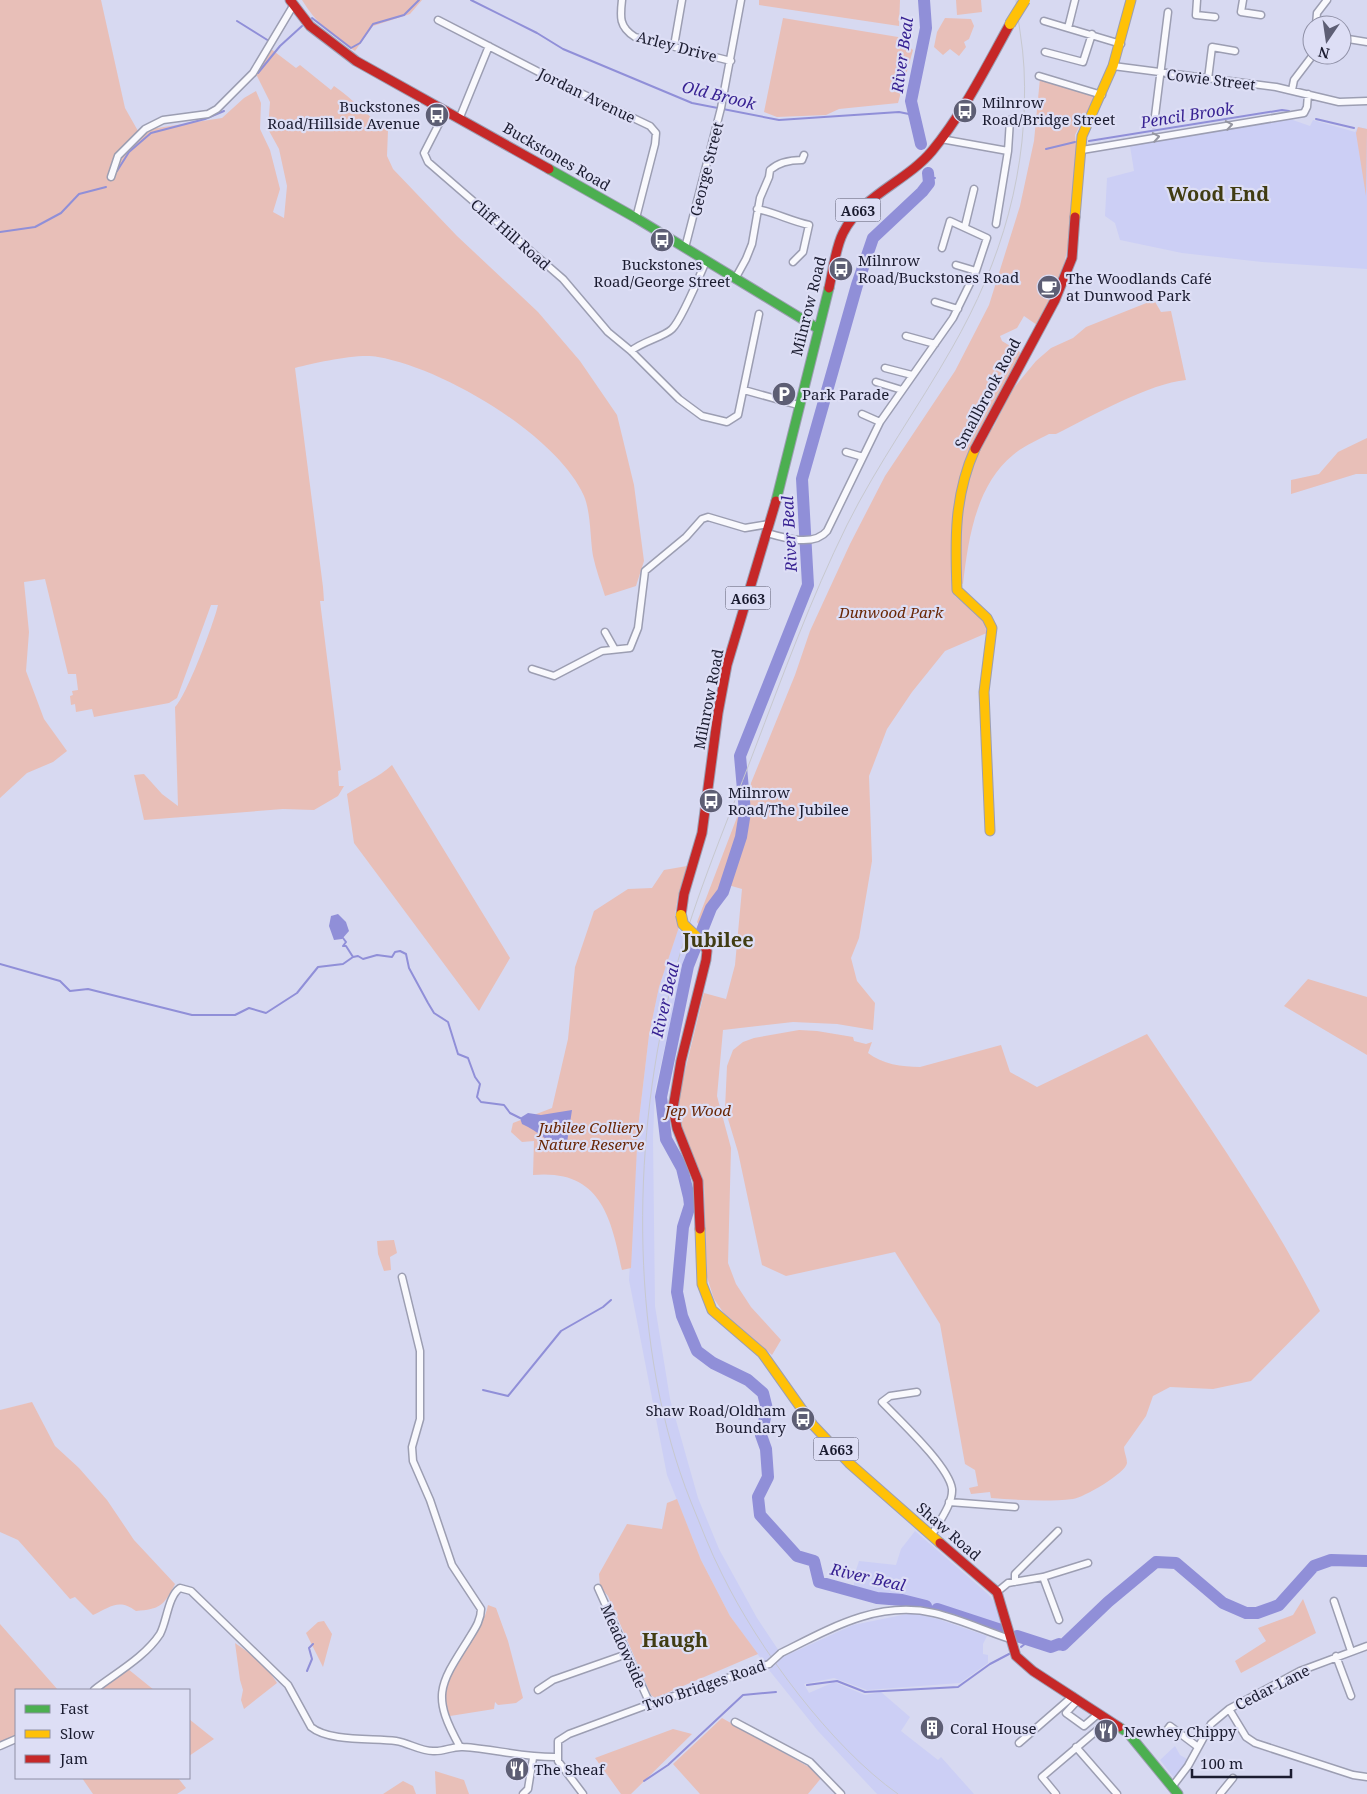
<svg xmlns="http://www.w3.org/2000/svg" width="1367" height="1794" viewBox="0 0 1367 1794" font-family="'Noto Serif',serif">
  <rect width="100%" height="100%" fill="#d7d9f1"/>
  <!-- built -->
  <path fill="#cccff5" d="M1290,119l20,7 3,-6 42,12 3,-5 9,2v140l-105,-7 -80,-9 -62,-13 -5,-17 -10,-7 2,-38 27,-7 -4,-25z
    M678,929l14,15 -9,23 -28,123 -2,47 2,169 15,93 28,99 21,51 38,69 22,33 -15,12 -34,-47 -29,-56 -34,-85 -38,-195 9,-152 11,-93 10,-48z
    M915,1531l73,63 9,11 5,23 -91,-28 -39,-4 -18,-6v-14l5,-15 37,4 5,-16z
    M912,1613l26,6 49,17 -4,8v10l5,1v8l-28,20 -93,7 -33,-12 -30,6 5,9 25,-11 31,13 16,-3 29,25 -9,14 37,29 3,-3 33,37h-97l-59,-63 -49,-61 14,-13 70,-32z
    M1175,1746l5,9 7,4 -7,14 -6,5 -14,-18z"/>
  <!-- green -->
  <path fill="#e8bfb8" d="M0,0h101l24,108 13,23 84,-13 22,-20 12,-7 5,12 -1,26 10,21 10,39 -7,23 11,6 3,-32 -8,-37 -11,-20 2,-27 -15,-30 16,-23 25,19 4,-3 31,25 3,-4c21,14 33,31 54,44l-1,26 6,13 64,67 81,76 42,49 37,54 17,70 10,76 -8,25 -31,10c-4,-13 -9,-26 -12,-40 -3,-18 -2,-43 -9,-60 -27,-61 -141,-128 -206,-139 -20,-4 -63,6 -83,11l28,219 1,14h-4l21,169 -3,1 1,15h5l-6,10 -24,14 -31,-1 -139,11 -10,-45 10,-1 18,20 16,12 -3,-99c11,-10 39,-84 43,-102h-7l-34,93 -8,5 -75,14 -2,-8 -16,3 -1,-8 -4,1 -1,-9 3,-1 -1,-4 6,-1 -2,-16h-8l-23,-95 -21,3 5,50 -3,39 18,48 23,32 -14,11 -26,11 -27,25z
    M302,0h120l-12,14 -37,12 -18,25c-22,-14 -39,-28 -53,-51z
    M759,0h141l-1,26 -140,-21z
    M956,0h25l1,12 -25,3z
    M783,18l115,19 15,13 -15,53 -59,6 -13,6 -49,2 -13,-5z
    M945,18l26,1 3,7 -5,13 -5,3 2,5 -7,9 -9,-7 -7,6 -9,-8 3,-15z
    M1040,78l56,16 -21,41 2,17 -5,74 -10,49 -25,50 -13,-9 -7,12 -17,8 2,5 18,11 -1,6 -58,115 -8,118 2,5 31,27 3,9 -44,19 -33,41 -25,37 -18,47 3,85 -13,77 -8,20 6,23 18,22 -2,27 -36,-6 -44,-2 -70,8 -6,66 14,52 -3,115 8,21 15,23 30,33 -9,15 -49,-43 -9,-13 -7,-22 -3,-90 -29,-75 29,-119 22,6 9,-34 7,-76 -14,-4 18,-54 5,-48 44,-108 15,-44 40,-87 35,-68 70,-105 34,-66 31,-99 14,-65z
    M1358,127l9,2 -1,67 -10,-63z
    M1154,300l7,12 10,-1 15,69c-36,3 -96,37 -130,54h-7c-11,6 -26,12 -36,21 -37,30 -45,85 -50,129l-5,-3c-1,-39 -1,-78 11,-115 5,-13 13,-26 19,-38h5l19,-38 24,-29 15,-13 22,-10 13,-11z
    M1367,438v36h-11l-65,20v-14l28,-6 19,-22z
    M392,765l118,193 -31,53 -125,-168 -7,-49c16,-11 31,-16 45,-29z
    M739,812l1,20 -21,59 -11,12 -9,22 -2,-3z
    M687,866l-9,30 -3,19 4,12 -20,60 -10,48 -11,93 -7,140 -9,2c-11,-54 -22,-101 -89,-95l1,-34 -12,1 -11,-10 2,-9 39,-15 16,-69 7,-72 19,-56 34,-22 24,-1 12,-18z
    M1308,979l59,18v58l-83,-49z
    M799,1030l18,1 36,6 1,4 12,3 6,-2 -4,11c14,11 34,14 52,14l81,-22 9,27 27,15 110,-53c61,91 124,180 173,277l-69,70 -38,8 -43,-2 -17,9 -7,20 -22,31c0,5 3,11 3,16 -1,10 -44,35 -54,36 -26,3 -56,1 -82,-1l-1,-6 -19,2 -2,-6 9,-2 -3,-16 -10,-6 -25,-140 -45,-72 -109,24 -24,-11 -24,-113 -13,-43 2,-43 6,-16 10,-8 11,-4z
    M394,1240l3,13 -7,4 1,13 -7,1 -6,-17 -1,-13z
    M32,1402l23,44 24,22 28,32 27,40 41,44c-11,22 -15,25 -39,27 -17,-13 -26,-4 -43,4l-18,-18 -5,2 -52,-59 -18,-8v-122z
    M677,1499l24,61 29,56 28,38 -103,44 -4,-3 -43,-99 -8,-9 -1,-13 28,-50 35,5 5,-26z
    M1303,1599l13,34 -75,40 -6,-12 31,-20 -8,-13 35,-13z
    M488,1605l8,3 12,33 15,57 -7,5 -18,2 -3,-3 -1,7 -44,7c-24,-31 33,-79 38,-111z
    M324,1621l8,13 -9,33 -17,-34 12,-11z
    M0,1624l58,66h-42v46l-16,8z
    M235,1643c16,11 32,23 42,40l-33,26 -3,-9 2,-10 -3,-10z
    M128,1669l26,21h-54z
    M722,1718l87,49 13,10 -14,17h-108l-27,-30z
    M189,1719l25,20 -25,17z
    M673,1729l19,5 -61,60h-10l-26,-36z
    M435,1771l29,9 5,14h-33z
    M82,1778h96l8,10 -9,6h-84z
    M403,1781l10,5 3,8h-33z"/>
  <!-- water -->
  <path fill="#908fd8" d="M338,914l8,8 3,9 -7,8 -8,1 -5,-14 2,-10z
    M572,1110l-6,39c-18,-5 -27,-18 -44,-25l-2,-6 8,-5 13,2z"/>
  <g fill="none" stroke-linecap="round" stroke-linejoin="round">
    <!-- stream -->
    <path stroke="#908fd8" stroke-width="2" d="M471,0l66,33 26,16 129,54 87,17 120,-8 10,2 9,11
      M312,18l39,30 9,-5 13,-19 31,-9 15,-15
      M237,21l32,20
      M258,73l22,-27 22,-20
      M1316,119l38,9
      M1089,141l193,-31 7,1
      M1046,149l29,-7
      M117,171l12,-19 22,-19 54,-14 19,-8
      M929,178h6
      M0,232l35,-5 26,-14 18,-19 27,-7
      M343,938l3,4 -3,4h3l7,11
      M0,964l60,17 10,10 18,-2 104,26h43l14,-7 17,5 31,-20 21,-26 25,-3 10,-7 5,-1 5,3 14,-4 15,2 3,-5 5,-1 6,3 3,14 19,35 6,10 14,9 10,32 10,4 7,19 5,7 -3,13 4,5 23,3 6,8 10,5
      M483,1390l25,6 53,-65 42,-24 8,-7
      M1021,1647l10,-8
      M307,1671l5,-12 -3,-11 4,-4
      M807,1685l30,-4 28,11 93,-5 32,-23 19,-10
      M644,1781l24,-16 75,-70 33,-3"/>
    <!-- river -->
    <path stroke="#908fd8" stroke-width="12" d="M921,144l-10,-43 15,-73 -2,-28
      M926,1606l-24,-6 -25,-2 -58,-16 -5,-21 -17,-5 -37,-41 -2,-18 10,-20 -2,-28 -5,-14 6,-26 -4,-16 -15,-13 -35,-17 -16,-12 -15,-35 -5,-24 6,-65 7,-22 -1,-8 -7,-29 -16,-29 -5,-42 27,-131 23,-58 12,-16 18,-55 4,-25 -5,-56 68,-171 -6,-106 55,-194 16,-47 49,-46 7,-9 -1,-10
      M937,1609l64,21
      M1017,1636l34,11 8,-3 4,1 45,-43 48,-40 20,1 47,40 23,10h11l22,-8 35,-39 17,-6 36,1"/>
    <!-- street casing -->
    <g stroke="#9c9eb2" stroke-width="9">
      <path id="street" d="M622,0c-2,17 -3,27 13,37l96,24
        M1197,0l-1,15 19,2
        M1243,0l-2,12 20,3
        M438,20l128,66 84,40 6,7 -1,11 -19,74
        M1044,21l77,23
        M1316,25l1,-12 10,-13
        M1068,28l7,-28
        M1342,38l25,4
        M674,46l8,-46
        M1045,52l38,10 9,-28
        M1113,66l163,21 63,15 28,-1
        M1039,76l63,19
        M1208,79l4,-32 23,4
        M1292,90l2,-10 19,-25
        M446,110l-22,43 4,9 135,117 45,53 23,19 48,48 23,17 25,6 11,-7 21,-101
        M460,117l29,-71
        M1154,124l14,-112
        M941,139l67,12
        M1082,150l222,-37 3,-6 1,-13
        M111,177l7,-21 27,-27 18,-9 45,-6 9,-5 36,-36 40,-67
        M757,209c19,4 34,12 52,16l-6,27 -10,10
        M996,224l12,-73 2,-31
        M965,226l9,-37
        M685,248l36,-140 20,-108
        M956,265l20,6
        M735,279l11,-20 6,-15 8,-46 9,-21 1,-7c9,-8 20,-10 32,-10l2,-5
        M935,302l23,7
        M906,336l29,8
        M631,351c12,-10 33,-14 41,-22 10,-10 28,-54 34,-68
        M885,368l27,7
        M876,382l26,8
        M744,390l54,15
        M862,414l18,8
        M846,452l17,5
        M767,533c17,5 47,14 60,-2l53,-109 73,-104 23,-47 11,-33 -37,-17 -8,27
        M605,632l9,16
        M532,669l22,7 48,-25 28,-3 8,-20 7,-57 41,-34 16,-18 6,-2 37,11 24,-4
        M402,1277l18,74v68l-8,28 1,14 17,39 22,65 29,44c0,12 -7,21 -13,31 -30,47 -36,56 -8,107
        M917,1392l-27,4 -8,6c17,18 67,64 70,87 1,15 -14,34 -20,46
        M949,1502l66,5
        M1043,1577l16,43
        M1015,1582v-8l43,-43
        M598,1588l52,116
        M997,1592l11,-9 35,-6 45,-14
        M1334,1601l17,50
        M781,1653c48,-24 97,-53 153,-40 26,6 51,18 76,26
        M1336,1656l15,40
        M94,1690c22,-17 51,-33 66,-56 7,-13 8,-38 20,-46l11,3 97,94 23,42c18,15 62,11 85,14 13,2 24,10 37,10 10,1 20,-5 30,-4 32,2 62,11 95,10
        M538,1690l15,-10 74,-26
        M1078,1700l-12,13 18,13 14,-12
        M1229,1709l17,28 9,6 98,32 14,2
        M735,1722l75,40 31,32
        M1164,1734l6,-8 28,21
        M1019,1743l54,-47
        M0,1746l16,-7
        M1076,1747l41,47
        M1172,1787l16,-21 23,-42 18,-15 71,-38 67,-25
        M523,1794l5,-5 5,-31
        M583,1794l-25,-33v-20l11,-7 81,-30 119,-40
        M1056,1794l-14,-17 66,-56
        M1220,1794l13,-16"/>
    </g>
    <!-- fast casing -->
    <g stroke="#9c9eb2" stroke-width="11">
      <path id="fast" d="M549,169l87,49 181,110
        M776,501l53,-213
        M1119,1727l9,6 50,61"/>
    </g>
    <!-- slow casing -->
    <g stroke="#9c9eb2" stroke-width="11">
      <path id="slow" d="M1075,217l7,-81 31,-70 18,-66
        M975,449c-21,47 -20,91 -18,141l30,28 5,10 -8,64 6,139
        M700,1229l2,55 10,26 50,43 51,72 36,38 91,80"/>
    </g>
    <!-- jam casing -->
    <g stroke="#9c9eb2" stroke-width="11">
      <path id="jam" d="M290,0l20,26 46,35 193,108
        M829,288c4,-17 6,-39 14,-55 19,-38 63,-51 89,-82 32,-39 54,-84 78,-127
        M975,449l80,-149 17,-42 3,-41
        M681,915l3,-21 18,-61 16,-120 9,-48 49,-164
        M700,1229l-2,-48 -21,-53 -4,-20 8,-47 25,-101 1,-9 -4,-8
        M940,1543l57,49 19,64 17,15 86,56"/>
    </g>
    <!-- street -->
    <use href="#street" stroke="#f9f9fd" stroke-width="6"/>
    <!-- fast -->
    <use href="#fast" stroke="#4caf50" stroke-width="9"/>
    <!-- slow -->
    <use href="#slow" stroke="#ffc107" stroke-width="9"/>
    <!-- jam -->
    <use href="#jam" stroke="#c62828" stroke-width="9"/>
    <!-- tram -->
    <path stroke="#c7c8cf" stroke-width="1" d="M898,1794c-67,-47 -140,-146 -176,-220 -12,-23 -21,-48 -31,-72 -61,-152 -60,-353 -21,-511 20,-82 54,-161 84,-240 29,-76 57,-153 93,-226 31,-62 71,-117 105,-177 50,-87 77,-179 72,-280 -1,-23 -6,-45 -8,-68"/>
    <!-- street-bridge casing -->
    <g stroke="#9c9eb2" stroke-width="9" stroke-linecap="butt">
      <path id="street-bridge" d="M769,1664l12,-11"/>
    </g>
    <!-- slow-bridge casing -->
    <g stroke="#9c9eb2" stroke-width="12" stroke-linecap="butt">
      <path id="slow-bridge" d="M1010,24l15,-24
        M681,915l2,9 20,19"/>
    </g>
    <!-- street-bridge -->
    <use href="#street-bridge" stroke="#f9f9fd" stroke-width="6"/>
    <!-- slow-bridge -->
    <use href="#slow-bridge" stroke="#ffc107" stroke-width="10"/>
  </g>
  <!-- one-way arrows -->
  <defs><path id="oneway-chevron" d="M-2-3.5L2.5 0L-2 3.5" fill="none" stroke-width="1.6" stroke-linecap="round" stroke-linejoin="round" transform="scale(1.25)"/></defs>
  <g stroke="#9596a1">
    <use href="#oneway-chevron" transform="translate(1229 125) rotate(-10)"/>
    <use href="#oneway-chevron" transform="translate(1156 137) rotate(-10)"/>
  </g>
  <!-- icons -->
  <defs>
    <g id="bus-disc" transform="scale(1.25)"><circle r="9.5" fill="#5d5e74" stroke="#dddef5"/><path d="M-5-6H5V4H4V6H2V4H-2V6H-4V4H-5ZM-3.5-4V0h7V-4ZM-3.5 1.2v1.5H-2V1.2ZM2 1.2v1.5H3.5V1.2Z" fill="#fff"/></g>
    <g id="cafe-disc" transform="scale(1.25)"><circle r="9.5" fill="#5d5e74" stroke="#dddef5"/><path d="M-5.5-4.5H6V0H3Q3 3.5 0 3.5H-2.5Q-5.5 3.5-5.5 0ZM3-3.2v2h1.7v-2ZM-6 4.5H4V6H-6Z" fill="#fff"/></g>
    <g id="parking-disc" transform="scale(1.25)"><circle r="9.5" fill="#5d5e74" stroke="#dddef5"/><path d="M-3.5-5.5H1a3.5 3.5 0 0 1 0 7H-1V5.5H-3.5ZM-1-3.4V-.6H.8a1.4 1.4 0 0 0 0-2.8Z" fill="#fff"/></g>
    <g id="building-disc" transform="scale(1.25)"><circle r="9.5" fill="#5d5e74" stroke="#dddef5"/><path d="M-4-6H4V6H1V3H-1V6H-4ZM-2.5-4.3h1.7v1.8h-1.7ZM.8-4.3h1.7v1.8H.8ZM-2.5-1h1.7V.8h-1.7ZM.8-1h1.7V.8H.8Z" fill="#fff"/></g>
    <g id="restaurant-disc" transform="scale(1.25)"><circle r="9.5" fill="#5d5e74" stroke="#dddef5"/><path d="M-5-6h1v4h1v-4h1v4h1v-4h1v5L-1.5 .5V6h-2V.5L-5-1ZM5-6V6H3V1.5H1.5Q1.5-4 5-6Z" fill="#fff"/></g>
  </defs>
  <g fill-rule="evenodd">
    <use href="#bus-disc" x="965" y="111"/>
    <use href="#bus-disc" x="437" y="115"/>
    <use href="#bus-disc" x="662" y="240"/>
    <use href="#bus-disc" x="841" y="269"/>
    <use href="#cafe-disc" x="1049" y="287"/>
    <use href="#parking-disc" x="784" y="394"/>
    <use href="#bus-disc" x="711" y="801"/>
    <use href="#bus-disc" x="803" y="1419"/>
    <use href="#building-disc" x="932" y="1728"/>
    <use href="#restaurant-disc" x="1106" y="1731"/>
    <use href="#restaurant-disc" x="517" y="1769"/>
  </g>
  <g text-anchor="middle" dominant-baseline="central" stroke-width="4.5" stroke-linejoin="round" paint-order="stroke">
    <!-- shield labels -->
    <g fill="#dddef5" stroke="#55566b" stroke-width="1">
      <rect x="835.5" y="198.5" width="45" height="23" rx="4"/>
      <rect x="725.5" y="586.5" width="45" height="23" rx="4"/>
      <rect x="813.5" y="1437.5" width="45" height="23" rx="4"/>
    </g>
    <g font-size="14" font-weight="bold" fill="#1b1c30">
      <text x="858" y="210">A663</text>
      <text x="748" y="598">A663</text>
      <text x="836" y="1449">A663</text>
    </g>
    <!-- street labels -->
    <g font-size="15" fill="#1b1c30" stroke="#dddef5">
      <text transform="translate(677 46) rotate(15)">Arley Drive</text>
      <text transform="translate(1211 79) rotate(7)">Cowie Street</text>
      <text transform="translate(587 95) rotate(26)">Jordan Avenue</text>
      <text transform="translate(557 156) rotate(30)">Buckstones Road</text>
      <text transform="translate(706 169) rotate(-76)">George Street</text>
      <text transform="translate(511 234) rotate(41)">Cliff Hill Road</text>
      <text transform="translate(808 306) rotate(-76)">Milnrow Road</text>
      <text transform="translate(987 393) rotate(-62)">Smallbrook Road</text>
      <text transform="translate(708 699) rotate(-79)">Milnrow Road</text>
      <text transform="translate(949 1531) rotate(41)">Shaw Road</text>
      <text transform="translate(624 1646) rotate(66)">Meadowside</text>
      <text transform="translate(704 1685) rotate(-19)">Two Bridges Road</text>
      <text transform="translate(1272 1687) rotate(-27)">Cedar Lane</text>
    </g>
    <!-- poi labels -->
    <g font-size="15" fill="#1b1c30" stroke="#dddef5" text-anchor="start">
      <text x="982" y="102">Milnrow<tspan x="982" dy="17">Road/Bridge Street</tspan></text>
      <text x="420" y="106" text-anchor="end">Buckstones<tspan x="420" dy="17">Road/Hillside Avenue</tspan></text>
      <text x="858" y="260">Milnrow<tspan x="858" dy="17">Road/Buckstones Road</tspan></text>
      <text x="662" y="264" text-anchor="middle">Buckstones<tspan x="662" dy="17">Road/George Street</tspan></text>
      <text x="1066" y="278">The Woodlands Café<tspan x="1066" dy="17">at Dunwood Park</tspan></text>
      <text x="802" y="394">Park Parade</text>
      <text x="728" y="792">Milnrow<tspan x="728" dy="17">Road/The Jubilee</tspan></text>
      <text x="786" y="1410" text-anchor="end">Shaw Road/Oldham<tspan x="786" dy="17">Boundary</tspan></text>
      <text x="950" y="1728">Coral House</text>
      <text x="1124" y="1731">Newhey Chippy</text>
      <text x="534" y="1769">The Sheaf</text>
    </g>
    <!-- park labels -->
    <g font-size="15" font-style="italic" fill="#692706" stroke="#dddef5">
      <text x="891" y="612">Dunwood Park</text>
      <text x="698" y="1110">Jep Wood</text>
      <text x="591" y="1127">Jubilee Colliery<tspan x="591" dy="17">Nature Reserve</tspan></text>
    </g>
    <!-- water labels -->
    <g font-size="16" font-style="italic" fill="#372192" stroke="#dddef5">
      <text transform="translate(902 55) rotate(-82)">River Beal</text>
      <text transform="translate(719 95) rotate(14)">Old Brook</text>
      <text transform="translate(1187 115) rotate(-9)">Pencil Brook</text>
      <text transform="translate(789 534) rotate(-93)">River Beal</text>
      <text transform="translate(665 1000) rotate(-77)">River Beal</text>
      <text transform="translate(868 1577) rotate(13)">River Beal</text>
    </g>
    <!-- district labels -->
    <g font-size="20" font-weight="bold" fill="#413c12" stroke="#dddef5">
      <text x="1218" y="193">Wood End</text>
      <text x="718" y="939">Jubilee</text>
      <text x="675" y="1639">Haugh</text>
    </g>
  </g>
  <!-- legend -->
  <rect x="15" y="1689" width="175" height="90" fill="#dddef5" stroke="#8f90a6"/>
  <rect x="25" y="1705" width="25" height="8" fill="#4caf50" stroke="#8f90a6"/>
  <text x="60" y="1714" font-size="15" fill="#1b1c30">Fast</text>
  <rect x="25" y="1730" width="25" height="8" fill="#ffc107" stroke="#8f90a6"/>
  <text x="60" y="1739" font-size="15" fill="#1b1c30">Slow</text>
  <rect x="25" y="1755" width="25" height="8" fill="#c62828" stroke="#8f90a6"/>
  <text x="60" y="1764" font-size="15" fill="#1b1c30">Jam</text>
  <!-- north arrow -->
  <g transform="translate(1327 40) rotate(193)"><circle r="24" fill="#dddef5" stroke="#8f90a6"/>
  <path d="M0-4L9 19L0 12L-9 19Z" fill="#5d5e74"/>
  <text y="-8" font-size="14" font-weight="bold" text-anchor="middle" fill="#1b1c30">N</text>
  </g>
  <!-- scale -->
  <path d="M1192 1769v8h99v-8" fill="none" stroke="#1b1c30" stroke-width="2.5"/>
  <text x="1200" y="1769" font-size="15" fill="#1b1c30" stroke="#dddef5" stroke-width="4" paint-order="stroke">100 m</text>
</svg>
